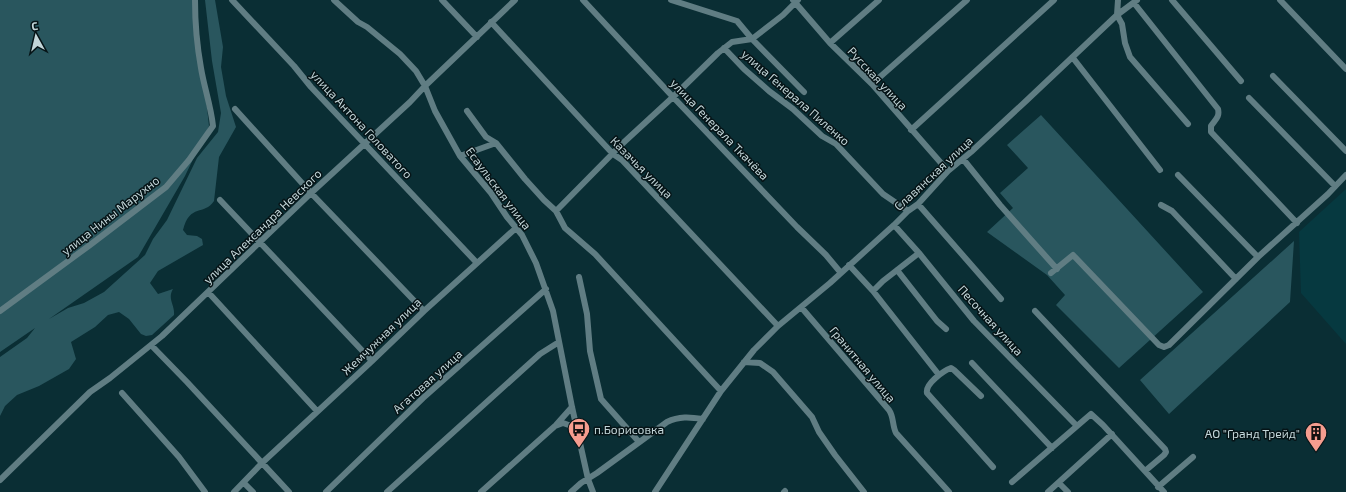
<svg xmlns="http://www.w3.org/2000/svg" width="1346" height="492" viewBox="0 0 1346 492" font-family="'Exo 2',sans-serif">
  <rect width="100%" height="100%" fill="#0a2e34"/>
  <!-- built -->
  <path fill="#063940" d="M1346,189v155l-45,-51 -2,-61z"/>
  <!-- green -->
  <path fill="#29565e" d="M0,0h192l4,7 13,119 -24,50 -47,81 -89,62 19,-11 16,-5 20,-11 41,-37 8,-16 14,-19 30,-62 21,-26 3,-19 -9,-52 -7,-61h10l8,47 -2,20 5,29 10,31 -17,30 -5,44c-10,15 -24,2 -31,29l4,5 10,1 5,3 1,6 -45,26 -8,12 8,11 15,-5c-6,10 2,16 1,26l-22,20 -6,1 -5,-2 -12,-15 -10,-7 -11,3 -13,12 -24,15 5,17 -7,10 -30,17 -22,9 -12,11 -5,10v-59l27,-19 8,-10 -35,24z
    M1041,115l162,177 -84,76 -63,-63 9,-10 -18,-20 -60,-43 26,-24 -13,-15 28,-25 -21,-23z
    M1294,241l-4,61 -121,112 -29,-34z"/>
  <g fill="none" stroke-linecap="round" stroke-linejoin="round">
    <!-- minor -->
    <path stroke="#607d83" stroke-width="6" d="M232,0l62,66 17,21 166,176
      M334,0l24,22 9,5 33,27 16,17 9,15 10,25 25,45 31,37 16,24 15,18 14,28 17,48 19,96 16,72 5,13
      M442,0l35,37
      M583,0l90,97 124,130 29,28 15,18
      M671,0l66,21 15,18 52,53
      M793,0l37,43 42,41 76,87
      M1118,0l-1,15 5,9 3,19 5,14 58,67
      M1172,0l69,81
      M1280,0l66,69
      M1134,3l84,106c2,8 -3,11 -7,17v6l86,91
      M491,22l122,132 9,6 156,166
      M830,43l49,-43
      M724,48l20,21 25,22 24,18 29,27 14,8 47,50 25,17
      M1073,58l87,112
      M1273,76l73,75
      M872,84l95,-84
      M1249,98l86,88
      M235,109l76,84 113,118
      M467,111l19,26 10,6 29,36 19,21 12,11 9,17 30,26 126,137
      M911,130l143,-130
      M460,156l36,-13
      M963,159l37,46 57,64
      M1178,175l80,82
      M220,200l152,161
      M918,204l83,95
      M1161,205l11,6 64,68
      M556,211l66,-67 51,-47 45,-44 14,-11 20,-3 31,-24 15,-15
      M894,225l25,28 55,68 103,105
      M849,265l24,26 10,-10 36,-28
      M897,270l40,51 9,8
      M1051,273l22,-18 86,90 5,2 5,-2 89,-88 70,-63 18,-19
      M579,277l8,37 3,37 11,48 38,43
      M873,291l66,84
      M208,292l109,119
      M801,307l88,103c5,7 3,15 7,23l53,59
      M0,311l90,-66 76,-58 23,-27 24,-34c-2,-20 -9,-39 -12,-58 -4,-22 -6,-46 -6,-68
      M1035,311l130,138 1,3 -2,3 -19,16
      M151,345l36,37 102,110
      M744,362l16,1 13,9 39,45 7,15 16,23 29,37
      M972,363l80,85
      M122,393l57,64 26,35
      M981,396l-27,-26 -3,-2c-8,3 -26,16 -24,25l66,74
      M556,425l16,-18
      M0,480l90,-88 20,-14 52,-42 149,-143 99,-91 15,-16 90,-86
      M1012,482l79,-68 12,11 61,67
      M244,483l9,9
      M1059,483l9,9
      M1158,487l35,-30
      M234,492l29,-30 109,-101 52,-50 92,-83
      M326,492l97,-94 123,-109
      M387,492l153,-138 19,-12
      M481,492l74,-66 8,-3 14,5
      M571,492l10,-9 16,-10 70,-51c12,-6 23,-5 36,-3
      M655,492l66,-101 33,-41 24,-24 52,-43 64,-58 14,-14 10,-7 30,-33 23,-19 55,-51 91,-86 20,-15
      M784,492l1,-1
      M1048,492l64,-58"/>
  </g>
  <!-- icons -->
  <defs>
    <g id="bus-pin" transform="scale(1.15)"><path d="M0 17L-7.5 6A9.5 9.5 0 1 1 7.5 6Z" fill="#f59d8f" stroke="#061417"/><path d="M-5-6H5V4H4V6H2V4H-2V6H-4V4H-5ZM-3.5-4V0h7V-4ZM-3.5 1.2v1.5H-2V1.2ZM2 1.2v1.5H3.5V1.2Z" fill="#111"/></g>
    <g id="building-pin" transform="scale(1.15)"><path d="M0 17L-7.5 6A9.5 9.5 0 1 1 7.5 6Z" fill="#f59d8f" stroke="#061417"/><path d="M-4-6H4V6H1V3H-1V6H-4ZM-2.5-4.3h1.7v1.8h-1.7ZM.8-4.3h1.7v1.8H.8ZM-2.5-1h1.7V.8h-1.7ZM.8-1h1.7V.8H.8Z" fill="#111"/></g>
  </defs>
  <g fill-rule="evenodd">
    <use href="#bus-pin" x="579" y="429"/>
    <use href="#building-pin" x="1316" y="433"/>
  </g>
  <g text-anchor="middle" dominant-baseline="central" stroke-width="3" stroke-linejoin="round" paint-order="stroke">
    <!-- street labels -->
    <g font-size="12" fill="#c3d6d9" stroke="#061417">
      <text transform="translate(878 78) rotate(47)">Русская улица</text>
      <text transform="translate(796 97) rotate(41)">улица Генерала Пиленко</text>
      <text transform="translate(362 124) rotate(47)">улица Антона Головатого</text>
      <text transform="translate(720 129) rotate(46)">улица Генерала Ткачёва</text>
      <text transform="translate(642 167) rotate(45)">Казачья улица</text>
      <text transform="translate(933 173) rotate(-43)">Славянская улица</text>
      <text transform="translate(499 188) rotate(53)">Есаульская улица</text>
      <text transform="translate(110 215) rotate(-38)">улица Нины Марухно</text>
      <text transform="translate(262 226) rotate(-44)">улица Александра Невского</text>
      <text transform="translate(991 320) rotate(48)">Песочная улица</text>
      <text transform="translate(381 336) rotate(-44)">Жемчужная улица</text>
      <text transform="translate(863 364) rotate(50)">Гранитная улица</text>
      <text transform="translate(427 381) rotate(-42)">Агатовая улица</text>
    </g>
    <!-- poi labels -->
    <g font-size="12" fill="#c3d6d9" stroke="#061417" text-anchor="start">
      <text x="594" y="429">п.Борисовка</text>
      <text x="1300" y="433" text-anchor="end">АО "Гранд Трейд"</text>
    </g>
  </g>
  <!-- north arrow -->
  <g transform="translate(36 36) rotate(352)" stroke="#061417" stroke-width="3" paint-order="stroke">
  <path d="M0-3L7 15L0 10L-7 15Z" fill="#c3d6d9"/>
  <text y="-6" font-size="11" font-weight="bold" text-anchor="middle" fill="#c3d6d9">С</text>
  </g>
</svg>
